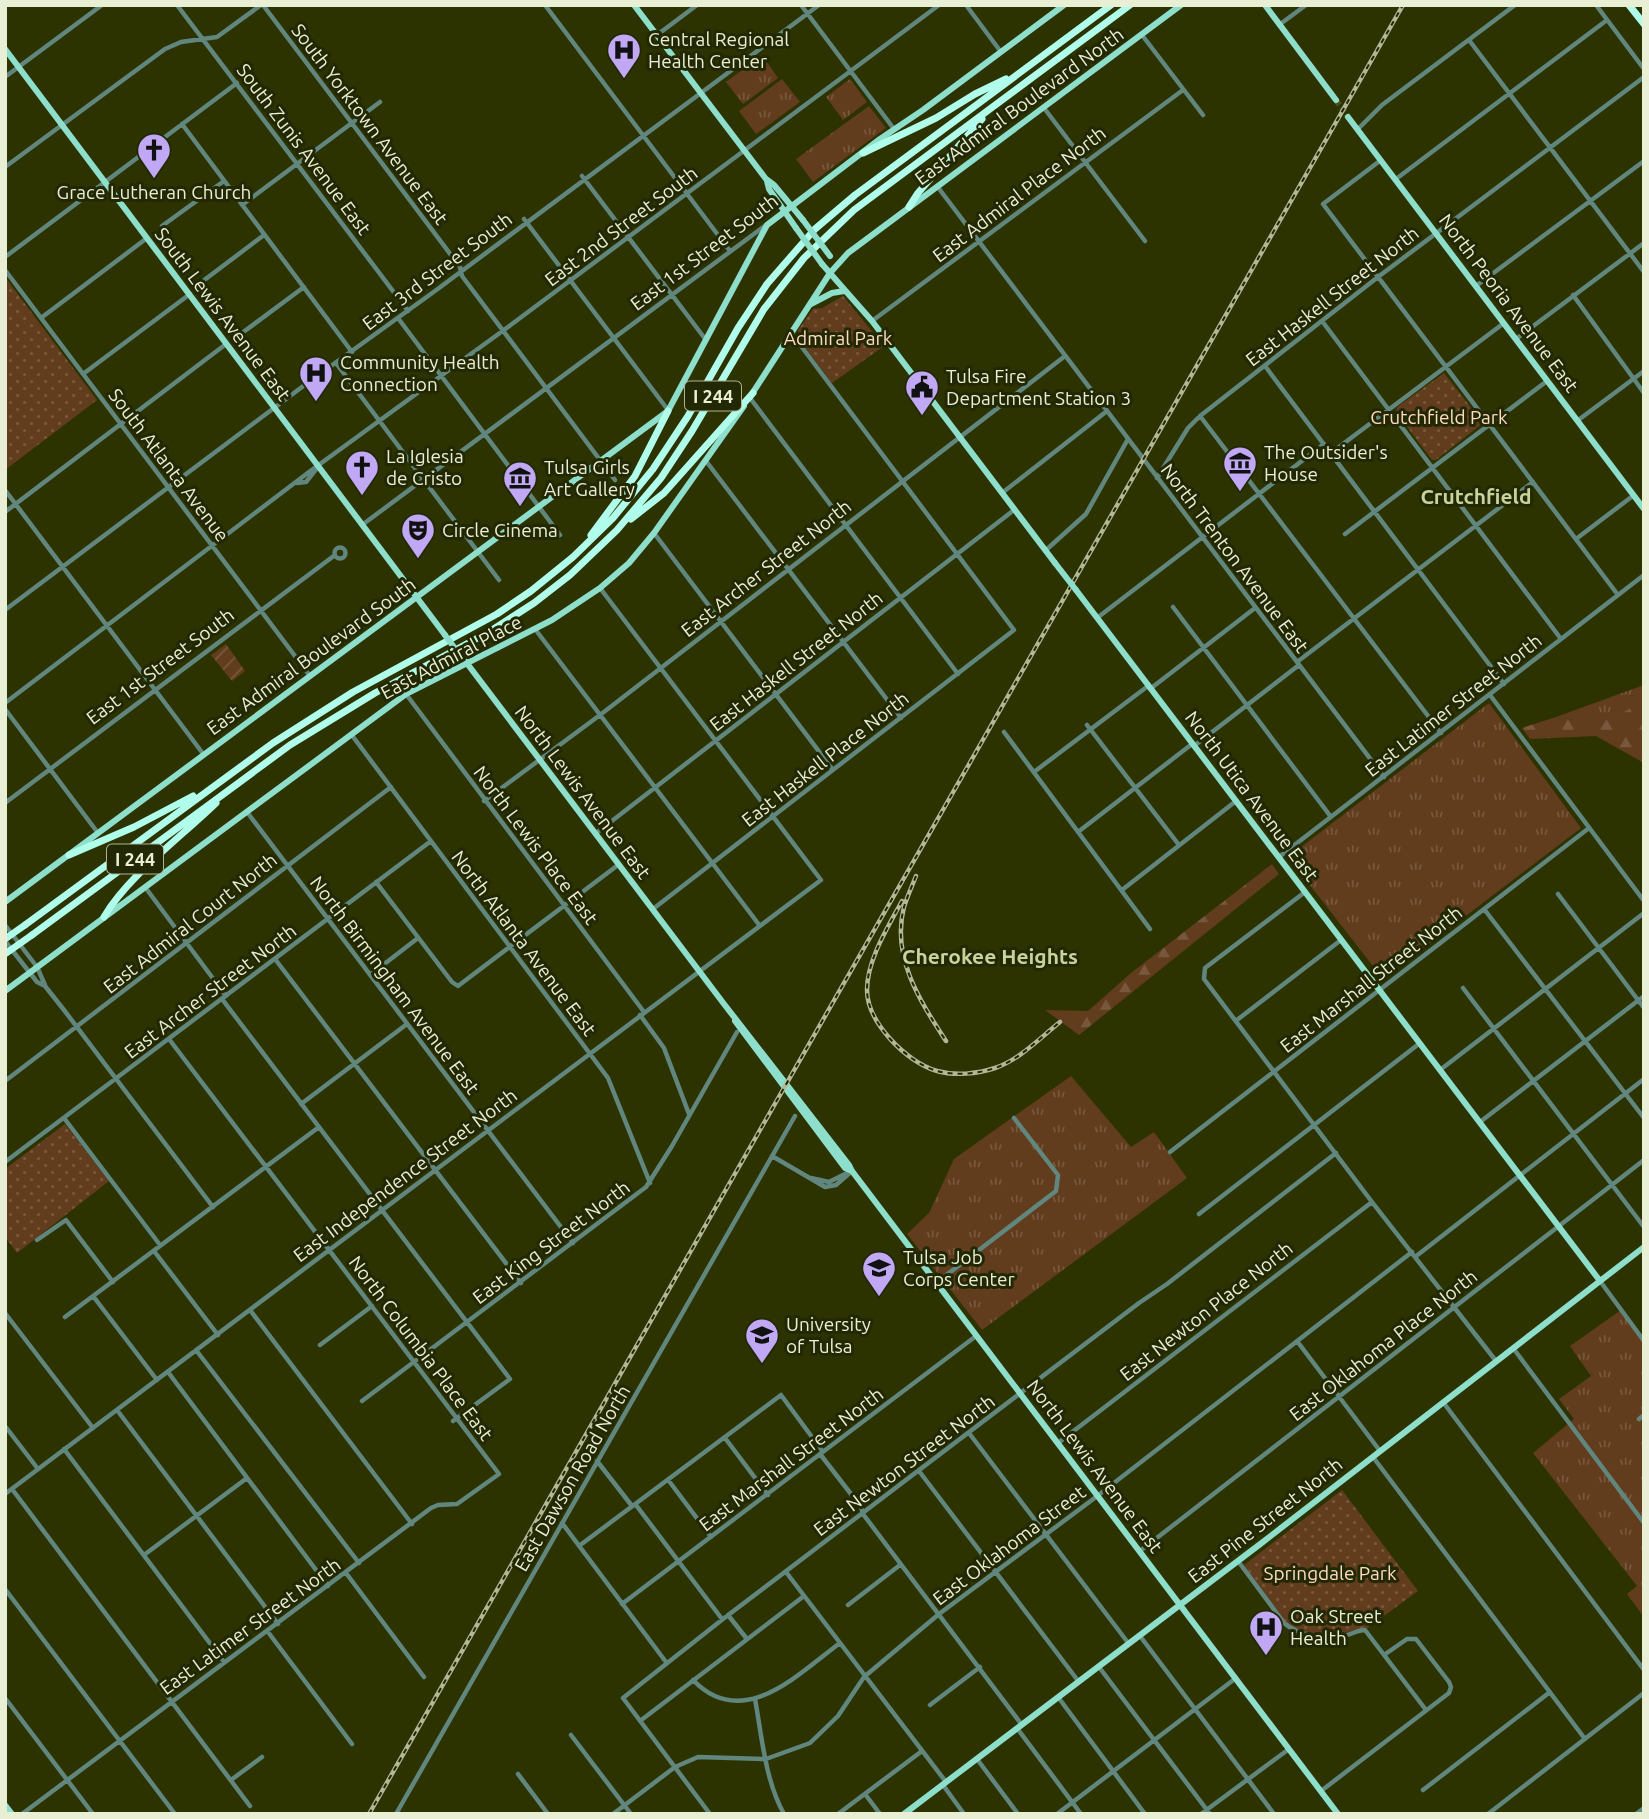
<svg xmlns="http://www.w3.org/2000/svg" width="1649" height="1819" viewBox="0 0 1649 1819" font-family="Ubuntu,sans-serif">
  <defs>
    <pattern id="grass-tufts" width="24" height="20" patternUnits="userSpaceOnUse" patternTransform="scale(1.75)"><rect width="24" height="20" fill="#613c1d"/><path d="M3 7l-1-3M5 7V3M7 7l1-3M15 17l-1-3M17 17v-4M19 17l1-3" fill="none" stroke="#78583d"/></pattern>
    <pattern id="forest-firs" width="22" height="20" patternUnits="userSpaceOnUse" patternTransform="scale(1.75)"><rect width="22" height="20" fill="#613c1d"/><path d="M5 1l3.5 6h-7zM16 11l3.5 6h-7z" fill="#78583d"/></pattern>
    <pattern id="park-dots" width="8" height="8" patternUnits="userSpaceOnUse" patternTransform="scale(1.75)"><rect width="8" height="8" fill="#613c1d"/><path d="M2 2h.1M6 6h.1" fill="none" stroke="#78583d" stroke-width="1.8" stroke-linecap="round"/></pattern>
    <pattern id="garden-furrows" width="10" height="10" patternUnits="userSpaceOnUse" patternTransform="scale(1.75)"><rect width="10" height="10" fill="#613c1d"/><path d="M-1 1l2-2M0 10L10 0M9 11l2-2" fill="none" stroke="#78583d"/></pattern>
  </defs>
  <rect width="100%" height="100%" fill="#2c3300"/>
  <!-- grass -->
  <path fill="url(#grass-tufts)" d="M762,55l16,23 -35,26 -17,-22z
    M782,79l18,23 -44,32 -17,-23z
    M850,79l17,23 -24,18 -17,-23z
    M869,106l17,22 -73,54 -17,-23z
    M1644,685v47l-35,-12h-35l-18,-3z
    M1489,703l92,125 -198,151 -95,-122z
    M1071,1076l60,71 23,-15 33,46 -205,152 -75,-96 22,-21 25,-54z
    M1621,1310l23,30v277l-17,-23 10,-8 -104,-133 41,-34 -15,-20 32,-23 -21,-30z"/>
  <!-- forest -->
  <path fill="url(#forest-firs)" d="M1644,701v62l-48,-27 -66,3 -8,-11 34,-11 18,3h35z
    M1272,864l7,10 -200,161 -34,-25 43,1 43,-38z"/>
  <!-- park -->
  <path fill="url(#park-dots)" d="M5,277l92,123 -92,70z
    M843,296l41,50 -52,37 -34,-45v-8l15,-21 9,-1z
    M1444,373l39,50 -47,37h-4l-36,-48 1,-5z
    M65,1124l44,57 -92,72 -12,-16v-68z
    M1342,1490l76,101 -52,38c-11,-2 -20,6 -32,5 -11,0 -28,-1 -38,-5 -17,-7 -41,-48 -52,-64z"/>
  <!-- garden -->
  <path fill="url(#garden-furrows)" d="M226,644l19,27 -13,10 -21,-26z"/>
  <g fill="none" stroke-linecap="round" stroke-linejoin="round">
    <!-- major-tunnel -->
    <path stroke="#484f20" stroke-width="6" stroke-dasharray="6 3" stroke-linecap="butt" d="M1336,100l12,17"/>
    <!-- minor -->
    <path stroke="#61867d" stroke-width="4.5" d="M177,5l231,306
      M263,5l197,262 2,9 153,204
      M545,5l185,246
      M801,5l93,124
      M966,5l35,47
      M1596,5l48,64
      M1279,25l27,-20
      M657,35l40,-30
      M1142,35l61,80
      M1469,40l175,232
      M5,77l97,-72
      M1044,108l101,133
      M182,124l170,228
      M1358,129l24,-24 133,-100
      M1381,160l-58,44 295,391
      M5,167l160,-118 16,-7 36,-5 44,-32
      M582,176l124,164
      M1396,179l211,-159
      M937,186l447,591
      M242,205l138,-103
      M524,219l144,191
      M162,226l62,-45
      M5,257l232,-174
      M5,270l305,406
      M203,281l61,-46
      M1476,286l168,-125
      M1573,295l71,98
      M41,318l106,-80
      M398,318l162,217
      M872,321l311,-231
      M1322,321l239,318
      M242,333l62,-46
      M1516,339l128,-96
      M336,363l163,217
      M1265,366l239,318
      M83,374l107,-80
      M750,398l208,276
      M1200,416l241,317
      M1577,421l67,-50
      M1331,453l173,-130
      M706,461l195,257
      M1157,478l31,-50 12,-12 178,-139 266,-200
      M297,483l9,-1 11,-14
      M5,490l199,265
      M1002,493l105,-82
      M5,512l221,-168
      M362,525l404,-300
      M654,533l179,237
      M1345,534l202,-153
      M1576,539l58,-44
      M334.5 553a5.5 5.5 0 1 1 11 0a5.5 5.5 0 1 1-11 0Z
      M1046,550l40,-36 42,-75
      M1173,607l158,210
      M5,610l301,-226 129,-93 384,-286
      M1097,618l227,-174
      M535,629l225,297
      M1297,662l236,-180
      M1150,689l105,-81
      M406,694l238,318
      M1490,695l154,206
      M5,703l304,-231 199,-145 431,-322
      M5,709l93,124
      M1087,725l92,120
      M1004,732l146,197
      M351,734l257,344 42,105
      M1194,746l105,-81
      M1034,772l114,-86
      M484,801l116,-86 465,-359
      M5,803l330,-248
      M247,812l326,431
      M1078,832l114,-88
      M595,834l419,-324
      M1279,857l365,-282
      M376,882l76,100 6,4 160,-121
      M145,887l81,109
      M1122,890l114,-89
      M1305,892l-100,76 -1,11 168,223 124,159
      M1558,894l86,114
      M653,909l361,-279 -222,-296
      M1484,909l160,209
      M5,925l32,42 8,18
      M5,941l32,41 8,4 19,24 149,197
      M275,959l246,324
      M370,975l48,-37
      M1463,988l181,239
      M222,999l288,380 -57,42
      M640,1015l24,33 25,66
      M1237,1020l104,-80
      M1440,1070l204,-157
      M5,1081l386,-294
      M301,1104l106,-80
      M64,1118l96,127
      M1480,1122l164,-126
      M1170,1152l419,-324
      M772,1156l53,31 11,-2 16,-14
      M5,1162l426,-321
      M811,1178l18,4 22,-11
      M1199,1214l221,-171
      M37,1240l29,-20 47,62
      M154,1251l64,84
      M1415,1257l229,-178
      M1600,1281l44,60
      M936,1283l120,-92 2,-16 -44,-57
      M93,1296l64,84
      M250,1310l162,214
      M5,1313l88,115
      M65,1317l254,-190
      M1297,1341l83,110
      M320,1345l52,-39
      M1513,1348l131,175
      M196,1350l163,213
      M168,1372l160,214
      M362,1401l284,-214 26,-41 65,-114
      M1443,1402l201,268
      M117,1410l161,214
      M1639,1419l5,-4
      M5,1426l33,43
      M969,1433l160,211
      M725,1438l43,57
      M1058,1443l314,-241
      M64,1449l160,213
      M820,1454l41,53 2,7 159,211
      M1373,1457l212,282
      M597,1461l35,45
      M919,1471l160,211
      M669,1481l42,56
      M12,1489l238,317
      M5,1494l816,-614 -221,-292
      M636,1505l86,114
      M562,1523l104,139
      M579,1546l202,-151 42,57
      M1140,1551l504,-391
      M144,1555l103,-77
      M1238,1561l46,62c15,13 40,16 59,13 8,-1 14,-6 22,-6l61,80
      M786,1572l160,210
      M346,1573l78,104
      M5,1589l170,225
      M622,1604l354,-268
      M848,1605l52,-40
      M728,1615l19,24
      M268,1632l84,112
      M1140,1636l134,178
      M1099,1667l111,147
      M693,1680c50,52 105,-6 147,-37
      M1058,1697l87,117
      M5,1698l88,116
      M755,1699c7,38 10,81 29,115
      M930,1705l50,-38
      M640,1721l164,-125
      M1017,1728l64,86
      M571,1735l60,79
      M977,1759l41,55
      M518,1774l30,40
      M231,1780l31,-23
      M943,1785l21,29
      M1423,1790l127,-98
      M1321,1791l128,-98 2,-6 -2,-5 -33,-43h-9l-23,16
      M865,1794l15,20
      M22,1814l409,-306 7,-3 19,-1 42,-30 -330,-435
      M396,1814l399,-698
      M613,1814l62,-47 23,-10 68,2 44,-16 28,-27 26,-39 75,-63 153,-114 320,-248
      M710,1814l-87,-116 100,-79 416,-316 28,-19 169,-131
      M838,1814l84,-63
      M1057,1814l179,-136
      M1201,1814l88,-65
      M1488,1814l156,-121
      M1636,1814l8,-6"/>
    <!-- major -->
    <path stroke="#8edecc" stroke-width="6" d="M634,5l132,174 8,6 29,35
      M1265,5l71,95
      M5,49l440,586
      M1348,117l296,392
      M767,181l2,8 27,39
      M822,264l50,57 183,242
      M811,304l21,-11 12,-2
      M750,397l80,-124 18,-20 333,-248
      M1076,590l524,691
      M466,662l258,342 125,161 3,6 486,643
      M5,902l663,-491 99,-186 113,-86 43,-29 141,-105
      M5,991l401,-297 146,-74 48,-32 29,-25 25,-30 90,-127
      M735,1021l110,147 7,3
      M5,1805l7,9
      M904,1814l355,-269 385,-298"/>
    <!-- highway -->
    <path stroke="#b1fdeb" stroke-width="7" d="M1629,5l15,19
      M863,153l73,-35 39,-24 31,-15
      M909,207l9,-14 64,-74
      M631,519l33,-26 89,-100
      M591,535l44,-59 33,-65
      M69,855l65,-28 59,-31
      M104,917c24,-41 77,-80 112,-114
      M25,925l248,-182 80,-51 144,-78 34,-23 42,-34 40,-39 40,-49 35,-53 50,-88 29,-44 48,-55 40,-34 256,-190
      M32,935l258,-190 85,-52 114,-61 45,-29 36,-28 47,-45 44,-52 31,-47 72,-122 40,-51 50,-48 276,-205"/>
    <!-- rail casing -->
    <g stroke="#b2b896" stroke-width="4.5">
      <path id="rail" d="M916,876c-4,10 -9,21 -12,31 -13,50 16,94 42,134
        M902,901c-14,26 -35,59 -35,89 0,32 39,72 70,81 18,5 40,3 58,-3 24,-8 45,-30 65,-46
        M369,1814l1034,-1809"/>
    </g>
    <!-- rail -->
    <use href="#rail" stroke="#222803" stroke-width="2" stroke-dasharray="5" stroke-linecap="butt"/>
    <!-- major-bridge -->
    <path stroke="#8edecc" stroke-width="6" d="M803,220l27,36
      M796,228l26,36
      M1055,563l21,27
      M445,635l17,23"/>
    <!-- highway-bridge -->
    <path stroke="#b1fdeb" stroke-width="7" d="M5,939l20,-14
      M5,954l27,-19"/>
  </g>
  <!-- icons -->
  <defs>
    <g id="hospital-pin" transform="scale(1.75)"><path d="M0 17L-7.5 6A9.5 9.5 0 1 1 7.5 6Z" fill="#c0a8f4" stroke="#222803"/><path d="M-5-5h3v3.5h4V-5h3V5h-3V1.5h-4V5h-3Z" fill="#111"/></g>
    <g id="church-pin" transform="scale(1.75)"><path d="M0 17L-7.5 6A9.5 9.5 0 1 1 7.5 6Z" fill="#c0a8f4" stroke="#222803"/><path d="M-1.2-6h2.4v3.5h3.3v2.4h-3.3V6h-2.4V-.1h-3.3v-2.4h3.3Z" fill="#111"/></g>
    <g id="civic-pin" transform="scale(1.75)"><path d="M0 17L-7.5 6A9.5 9.5 0 1 1 7.5 6Z" fill="#c0a8f4" stroke="#222803"/><path d="M-.6-6.5H3V-4.5H.6V-3L4-1V1h2V6H-6V1h2V-1L-.6-3ZM-1.2 2.5V6h2.4V2.5Z" fill="#111"/></g>
    <g id="museum-pin" transform="scale(1.75)"><path d="M0 17L-7.5 6A9.5 9.5 0 1 1 7.5 6Z" fill="#c0a8f4" stroke="#222803"/><path d="M0-6L6-3V-2H-6V-3ZM-5-1h2V3h-2ZM-1-1h2V3h-2ZM3-1h2V3H3ZM-6 4H6V6H-6Z" fill="#111"/></g>
    <g id="theatre-pin" transform="scale(1.75)"><path d="M0 17L-7.5 6A9.5 9.5 0 1 1 7.5 6Z" fill="#c0a8f4" stroke="#222803"/><path d="M-5-5.5Q0-4 5-5.5V0Q5 5 0 6Q-5 5-5 0ZM-3.3-2.5H-1v1.5H-3.3ZM1-2.5H3.3v1.5H1ZM-2.8 1Q0 5.5 2.8 1Z" fill="#111"/></g>
    <g id="university-pin" transform="scale(1.75)"><path d="M0 17L-7.5 6A9.5 9.5 0 1 1 7.5 6Z" fill="#c0a8f4" stroke="#222803"/><path d="M0-5L7-2L0 1L-7-2ZM-4 1L0 2.5L4 1V4Q0 6-4 4Z" fill="#111"/></g>
  </defs>
  <g fill-rule="evenodd">
    <use href="#hospital-pin" x="624" y="50"/>
    <use href="#church-pin" x="154" y="150"/>
    <use href="#hospital-pin" x="316" y="373"/>
    <use href="#civic-pin" x="922" y="387"/>
    <use href="#museum-pin" x="1240" y="463"/>
    <use href="#church-pin" x="362" y="467"/>
    <use href="#museum-pin" x="520" y="478"/>
    <use href="#theatre-pin" x="418" y="530"/>
    <use href="#university-pin" x="879" y="1268"/>
    <use href="#university-pin" x="762" y="1335"/>
    <use href="#hospital-pin" x="1266" y="1627"/>
  </g>
  <g text-anchor="middle" dominant-baseline="central" stroke-width="6" stroke-linejoin="round" paint-order="stroke">
    <!-- shield labels -->
    <g fill="#222803" stroke="#adb395" stroke-width="2">
      <rect x="685" y="381.5" width="56" height="29" rx="5"/>
      <rect x="107" y="844.5" width="56" height="29" rx="5"/>
    </g>
    <g font-size="18" font-weight="bold" fill="#e9efd4">
      <text x="713" y="396">I 244</text>
      <text x="135" y="859">I 244</text>
    </g>
    <!-- poi labels -->
    <g font-size="19" fill="#e9efd4" stroke="#222803" text-anchor="start">
      <text x="648" y="39">Central Regional<tspan x="648" dy="22">Health Center</tspan></text>
      <text x="154" y="192" text-anchor="middle">Grace Lutheran Church</text>
      <text x="340" y="362">Community Health<tspan x="340" dy="22">Connection</tspan></text>
      <text x="946" y="376">Tulsa Fire<tspan x="946" dy="22">Department Station 3</tspan></text>
      <text x="1264" y="452">The Outsider's<tspan x="1264" dy="22">House</tspan></text>
      <text x="386" y="456">La Iglesia<tspan x="386" dy="22">de Cristo</tspan></text>
      <text x="544" y="467">Tulsa Girls<tspan x="544" dy="22">Art Gallery</tspan></text>
      <text x="442" y="530">Circle Cinema</text>
      <text x="903" y="1257">Tulsa Job<tspan x="903" dy="22">Corps Center</tspan></text>
      <text x="786" y="1324">University<tspan x="786" dy="22">of Tulsa</tspan></text>
      <text x="1290" y="1616">Oak Street<tspan x="1290" dy="22">Health</tspan></text>
    </g>
    <!-- street labels -->
    <g font-size="19" fill="#e9efd4" stroke="#222803">
      <text transform="translate(1019 106) rotate(-36)">East Admiral Boulevard North</text>
      <text transform="translate(370 124) rotate(53)">South Yorktown Avenue East</text>
      <text transform="translate(304 149) rotate(53)">South Zunis Avenue East</text>
      <text transform="translate(1019 194) rotate(-37)">East Admiral Place North</text>
      <text transform="translate(621 226) rotate(-37)">East 2nd Street South</text>
      <text transform="translate(704 252) rotate(-37)">East 1st Street South</text>
      <text transform="translate(437 271) rotate(-37)">East 3rd Street South</text>
      <text transform="translate(1332 296) rotate(-38)">East Haskell Street North</text>
      <text transform="translate(1509 303) rotate(53)">North Peoria Avenue East</text>
      <text transform="translate(223 314) rotate(53)">South Lewis Avenue East</text>
      <text transform="translate(169 465) rotate(53)">South Atlanta Avenue</text>
      <text transform="translate(1235 558) rotate(53)">North Trenton Avenue East</text>
      <text transform="translate(766 568) rotate(-38)">East Archer Street North</text>
      <text transform="translate(311 656) rotate(-36)">East Admiral Boulevard South</text>
      <text transform="translate(451 657) rotate(-28)">East Admiral Place</text>
      <text transform="translate(796 661) rotate(-38)">East Haskell Street North</text>
      <text transform="translate(160 666) rotate(-37)">East 1st Street South</text>
      <text transform="translate(1453 705) rotate(-38)">East Latimer Street North</text>
      <text transform="translate(825 759) rotate(-38)">East Haskell Place North</text>
      <text transform="translate(583 792) rotate(53)">North Lewis Avenue East</text>
      <text transform="translate(1252 796) rotate(53)">North Utica Avenue East</text>
      <text transform="translate(536 845) rotate(53)">North Lewis Place East</text>
      <text transform="translate(190 923) rotate(-38)">East Admiral Court North</text>
      <text transform="translate(524 943) rotate(53)">North Atlanta Avenue East</text>
      <text transform="translate(1371 979) rotate(-38)">East Marshall Street North</text>
      <text transform="translate(395 985) rotate(53)">North Birmingham Avenue East</text>
      <text transform="translate(210 991) rotate(-37)">East Archer Street North</text>
      <text transform="translate(405 1175) rotate(-37)">East Independence Street North</text>
      <text transform="translate(551 1242) rotate(-37)">East King Street North</text>
      <text transform="translate(1206 1311) rotate(-38)">East Newton Place North</text>
      <text transform="translate(1383 1345) rotate(-38)">East Oklahoma Place North</text>
      <text transform="translate(421 1348) rotate(53)">North Columbia Place East</text>
      <text transform="translate(791 1459) rotate(-37)">East Marshall Street North</text>
      <text transform="translate(904 1465) rotate(-37)">East Newton Street North</text>
      <text transform="translate(1095 1466) rotate(53)">North Lewis Avenue East</text>
      <text transform="translate(572 1478) rotate(-60)">East Dawson Road North</text>
      <text transform="translate(1265 1520) rotate(-38)">East Pine Street North</text>
      <text transform="translate(1009 1545) rotate(-37)">East Oklahoma Street</text>
      <text transform="translate(250 1626) rotate(-36)">East Latimer Street North</text>
    </g>
    <!-- park labels -->
    <g font-size="19" fill="#fedbc2" stroke="#222803">
      <text x="838" y="338">Admiral Park</text>
      <text x="1439" y="417">Crutchfield Park</text>
      <text x="1330" y="1573">Springdale Park</text>
    </g>
    <!-- neighbourhood labels -->
    <g font-size="21" font-weight="bold" fill="#c7d39d" stroke="#222803">
      <text x="1476" y="496">Crutchfield</text>
      <text x="990" y="956">Cherokee Heights</text>
    </g>
  </g>
  <!-- border -->
  <rect width="1649" height="1819" fill="none" stroke="#e9efd4" stroke-width="14"/>
</svg>
